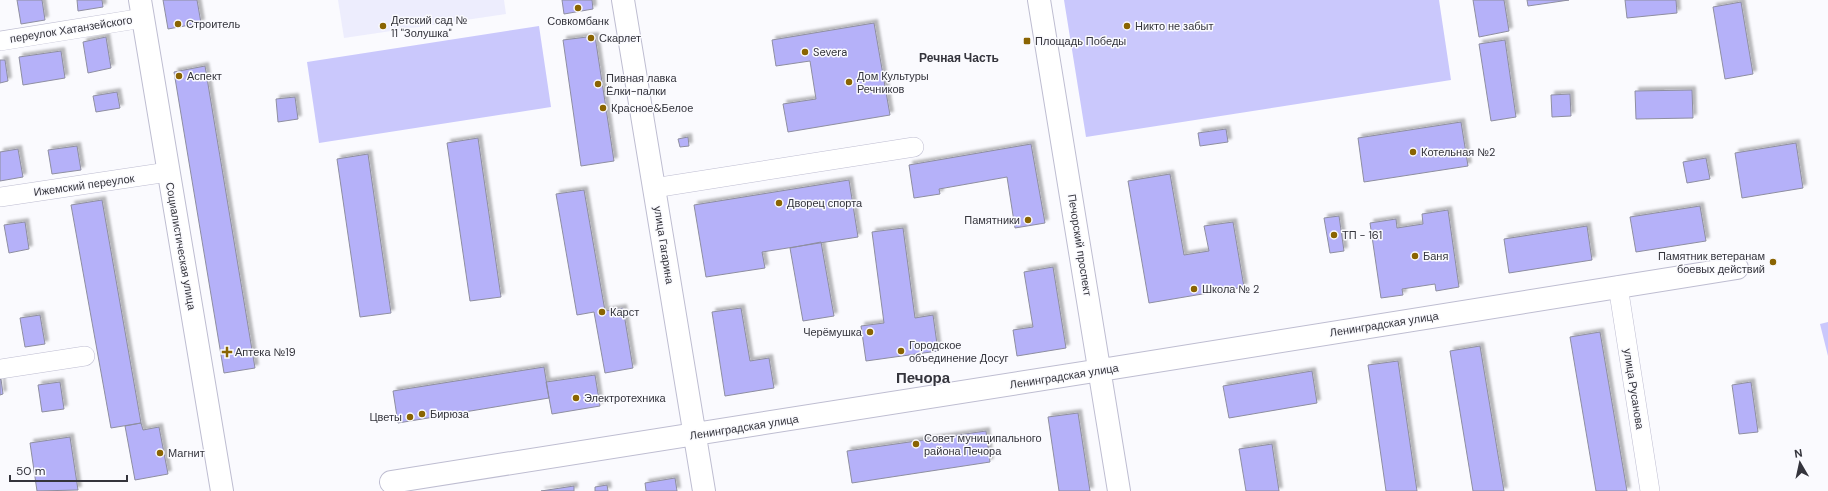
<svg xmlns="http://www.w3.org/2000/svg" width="1828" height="491" viewBox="0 0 1828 491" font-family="'DM Sans',sans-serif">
  <defs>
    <filter id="shadow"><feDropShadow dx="3.5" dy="-3.5" stdDeviation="1" flood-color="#0004"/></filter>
  </defs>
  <rect width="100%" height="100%" fill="#fafafe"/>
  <!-- built -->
  <path fill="#ededfd" d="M338,0h166l2,14 -162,24z"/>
  <!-- green -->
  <path fill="#cac8fc" d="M1064,0h375l12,80 -365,57z
    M539,26l12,81 -232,36 -12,-81z
    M1828,322v34l-8,-32z"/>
  <!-- building -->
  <path fill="#b5b1f9" stroke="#8e8ea0" filter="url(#shadow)" d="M17,0h25l3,20 -24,4z
    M77,0h25l1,7 -25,4z
    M163,0h34l4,23 -33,6z
    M562,0h30l1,9 -29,5z
    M1473,0h31l5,31 -30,6z
    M1527,0h42l-41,6z
    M1625,0h51l1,13 -50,5z
    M1741,2l12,72 -28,5 -12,-72z
    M874,23l16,92 -102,17 -5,-28 33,-5 -6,-38 -34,5 -4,-26z
    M595,36l19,125 -33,5 -18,-126z
    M106,37l5,31 -23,5 -5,-31z
    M1505,40l11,77 -25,4 -12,-77z
    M61,51l4,27 -42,7 -4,-28z
    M0,60h5l3,21 -8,2z
    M205,66l50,302 -31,5 -50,-301z
    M1692,90l1,28 -57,1 -1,-28z
    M117,92l3,16 -24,4 -3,-16z
    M1570,94l1,22 -19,1 -1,-22z
    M295,97l3,22 -20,3 -2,-23z
    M1461,122l7,44 -104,16 -6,-44z
    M1226,129l2,13 -28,4 -2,-13z
    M688,137l1,9 -9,1 -2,-8z
    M478,138l23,159 -31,4 -23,-158z
    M1796,143l7,45 -61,10 -7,-45z
    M1031,144l14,79 -30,5 -8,-51 -68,12 1,5 -26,4 -5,-33z
    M77,146l4,24 -29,4 -4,-24z
    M18,149l5,28 -23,4v-29z
    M368,154l23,159 -31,4 -23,-158z
    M1706,158l4,21 -23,4 -4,-21z
    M1170,174l14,81 25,-4 -5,-25 29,-4 11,65 -95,16 -21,-122z
    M849,180l9,57 -96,15 3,16 -59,9 -12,-72z
    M584,190l21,121 18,-3 10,60 -28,5 -11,-61 -17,3 -21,-121z
    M102,200l39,223 -30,5 -40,-223z
    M1700,206l6,35 -70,11 -6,-35z
    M1448,210l11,77 -23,4 -1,-7 -33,5 1,6 -22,3 -11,-75 26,-4 1,9 26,-4 -1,-10z
    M1339,216l5,35 -14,2 -6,-35z
    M25,222l4,27 -20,4 -5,-28z
    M1587,226l5,34 -83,13 -5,-34z
    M903,228l12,90 18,-3 5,36 -72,10 -5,-35 23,-3 -12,-91z
    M821,242l13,74 -31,5 -13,-73z
    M1053,267l13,81 -49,8 -4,-26 20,-3 -9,-55z
    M741,308l9,53 19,-3 5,30 -49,8 -13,-84z
    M40,315l5,29 -20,3 -5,-29z
    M1600,332l27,159h-31l-26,-154z
    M1480,346l24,145h-31l-23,-140z
    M1398,361l19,130h-31l-18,-126z
    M544,367l5,31 -151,25 -5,-32z
    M1312,371l5,32 -88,15 -6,-32z
    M595,375l5,31 -48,8 -6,-32z
    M1,379l2,15 -3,1v-15z
    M60,382l4,27 -22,3 -4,-27z
    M1751,382l7,50 -19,2 -7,-49z
    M1078,413l12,78h-31l-11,-74z
    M141,423l2,7 16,-3 9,47 -33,6 -10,-54z
    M986,431l4,31 -138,21 -5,-32z
    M70,437l8,53 -41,1 -7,-48z
    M1272,444l7,47h-33l-7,-42z
    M675,478l2,13h-31l-1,-8z
    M607,485l1,6h-13v-4z
    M574,486v5h-33z"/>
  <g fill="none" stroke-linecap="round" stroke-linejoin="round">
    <!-- street casing -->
    <g stroke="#bebdd1" stroke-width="20">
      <path id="street" d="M0,41l143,-23
        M654,188l260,-41
        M0,197l168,-25
        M1618,286l32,205
        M0,369l85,-13"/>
    </g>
    <!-- secondary casing -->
    <g stroke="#bebdd1" stroke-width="24">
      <path id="secondary" d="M140,0l82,491
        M623,0l81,491
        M1039,0l80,491
        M391,482l710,-112 636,-102"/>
    </g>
    <!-- street -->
    <use href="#street" stroke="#fff" stroke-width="19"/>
    <!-- secondary -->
    <use href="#secondary" stroke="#fff" stroke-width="22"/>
  </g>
  <!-- markers -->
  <g fill="#8a6402" stroke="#fafafe" stroke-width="1.5">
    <circle cx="578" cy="8" r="4"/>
    <circle cx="178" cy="24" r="4"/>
    <circle cx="383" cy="26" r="4"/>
    <circle cx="1127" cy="26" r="4"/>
    <circle cx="591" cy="38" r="4"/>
    <rect x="1023" y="37" width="8" height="8" rx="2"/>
    <circle cx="805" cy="52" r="4"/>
    <circle cx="179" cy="76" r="4"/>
    <circle cx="849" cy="82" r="4"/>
    <circle cx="598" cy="84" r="4"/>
    <circle cx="603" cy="108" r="4"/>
    <circle cx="1413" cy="152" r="4"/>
    <circle cx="779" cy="203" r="4"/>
    <circle cx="1028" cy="220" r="4"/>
    <circle cx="1334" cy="235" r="4"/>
    <circle cx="1415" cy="256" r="4"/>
    <circle cx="1773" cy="262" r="4"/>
    <circle cx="1194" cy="289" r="4"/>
    <circle cx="602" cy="312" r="4"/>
    <circle cx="870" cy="332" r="4"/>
    <circle cx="901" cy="351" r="4"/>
    <path d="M225 346h4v4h4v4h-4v4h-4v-4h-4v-4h4z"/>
    <circle cx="576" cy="398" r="4"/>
    <circle cx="422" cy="414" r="4"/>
    <circle cx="410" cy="417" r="4"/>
    <circle cx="916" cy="444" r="4"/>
    <circle cx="160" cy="453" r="4"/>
  </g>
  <g text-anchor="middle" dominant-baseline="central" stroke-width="3" stroke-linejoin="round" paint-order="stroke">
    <!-- poi labels -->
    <g font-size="11" fill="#34343c" stroke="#fafafe" text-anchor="start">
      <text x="391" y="20">Детский сад №<tspan x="391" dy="13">11 "Золушка"</tspan></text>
      <text x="578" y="21" text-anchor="middle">Совкомбанк</text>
      <text x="186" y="24">Строитель</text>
      <text x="1135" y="26">Никто не забыт</text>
      <text x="599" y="38">Скарлет</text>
      <text x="1035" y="41">Площадь Победы</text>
      <text x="813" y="52">Severa</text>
      <text x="187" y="76">Аспект</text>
      <text x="857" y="76">Дом Культуры<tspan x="857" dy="13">Речников</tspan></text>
      <text x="606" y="78">Пивная лавка<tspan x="606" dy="13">Ёлки-палки</tspan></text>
      <text x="611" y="108">Красное&amp;Белое</text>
      <text x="1421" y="152">Котельная №2</text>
      <text x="787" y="203">Дворец спорта</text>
      <text x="1020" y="220" text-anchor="end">Памятники</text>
      <text x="1342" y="235">ТП - 161</text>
      <text x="1423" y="256">Баня</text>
      <text x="1765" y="256" text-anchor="end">Памятник ветеранам<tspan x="1765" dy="13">боевых действий</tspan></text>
      <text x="1202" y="289">Школа № 2</text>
      <text x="610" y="312">Карст</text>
      <text x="862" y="332" text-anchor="end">Черёмушка</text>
      <text x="909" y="345">Городское<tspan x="909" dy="13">объединение Досуг</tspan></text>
      <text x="235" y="352">Аптека №19</text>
      <text x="584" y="398">Электротехника</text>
      <text x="430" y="414">Бирюза</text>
      <text x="402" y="417" text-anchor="end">Цветы</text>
      <text x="924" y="438">Совет муниципального<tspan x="924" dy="13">района Печора</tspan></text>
      <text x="168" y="453">Магнит</text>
    </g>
    <!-- street labels -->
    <g font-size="11" fill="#34343c" stroke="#fafafe">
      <text transform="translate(71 29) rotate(-9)">переулок Хатанзейского</text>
      <text transform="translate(84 185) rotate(-8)">Ижемский переулок</text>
      <text transform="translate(664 245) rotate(81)">улица Гагарина</text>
      <text transform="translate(1080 245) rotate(81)">Печорский проспект</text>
      <text transform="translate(181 246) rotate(80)">Социалистическая улица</text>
      <text transform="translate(1384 324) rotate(-9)">Ленинградская улица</text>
      <text transform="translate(1064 376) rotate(-9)">Ленинградская улица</text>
      <text transform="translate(1634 389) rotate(81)">улица Русанова</text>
      <text transform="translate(744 427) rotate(-9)">Ленинградская улица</text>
    </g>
    <!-- neighbourhood labels -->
    <g font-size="12" font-weight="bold" fill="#34343c" stroke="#fafafe">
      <text x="959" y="58">Речная Часть</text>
    </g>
    <!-- district labels -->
    <g font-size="15" font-weight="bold" fill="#34343c" stroke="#fafafe">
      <text x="923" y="378">Печора</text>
    </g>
  </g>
  <!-- north arrow -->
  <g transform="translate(1800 463) rotate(351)" stroke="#fafafe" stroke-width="3" paint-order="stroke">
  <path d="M0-3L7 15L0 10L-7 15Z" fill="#34343c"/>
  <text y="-6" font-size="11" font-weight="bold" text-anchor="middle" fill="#34343c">N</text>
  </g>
  <!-- scale -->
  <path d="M10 475v6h117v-6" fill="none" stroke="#34343c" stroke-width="2"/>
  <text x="16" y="475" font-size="12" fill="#34343c" stroke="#fafafe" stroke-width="3" paint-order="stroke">50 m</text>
</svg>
